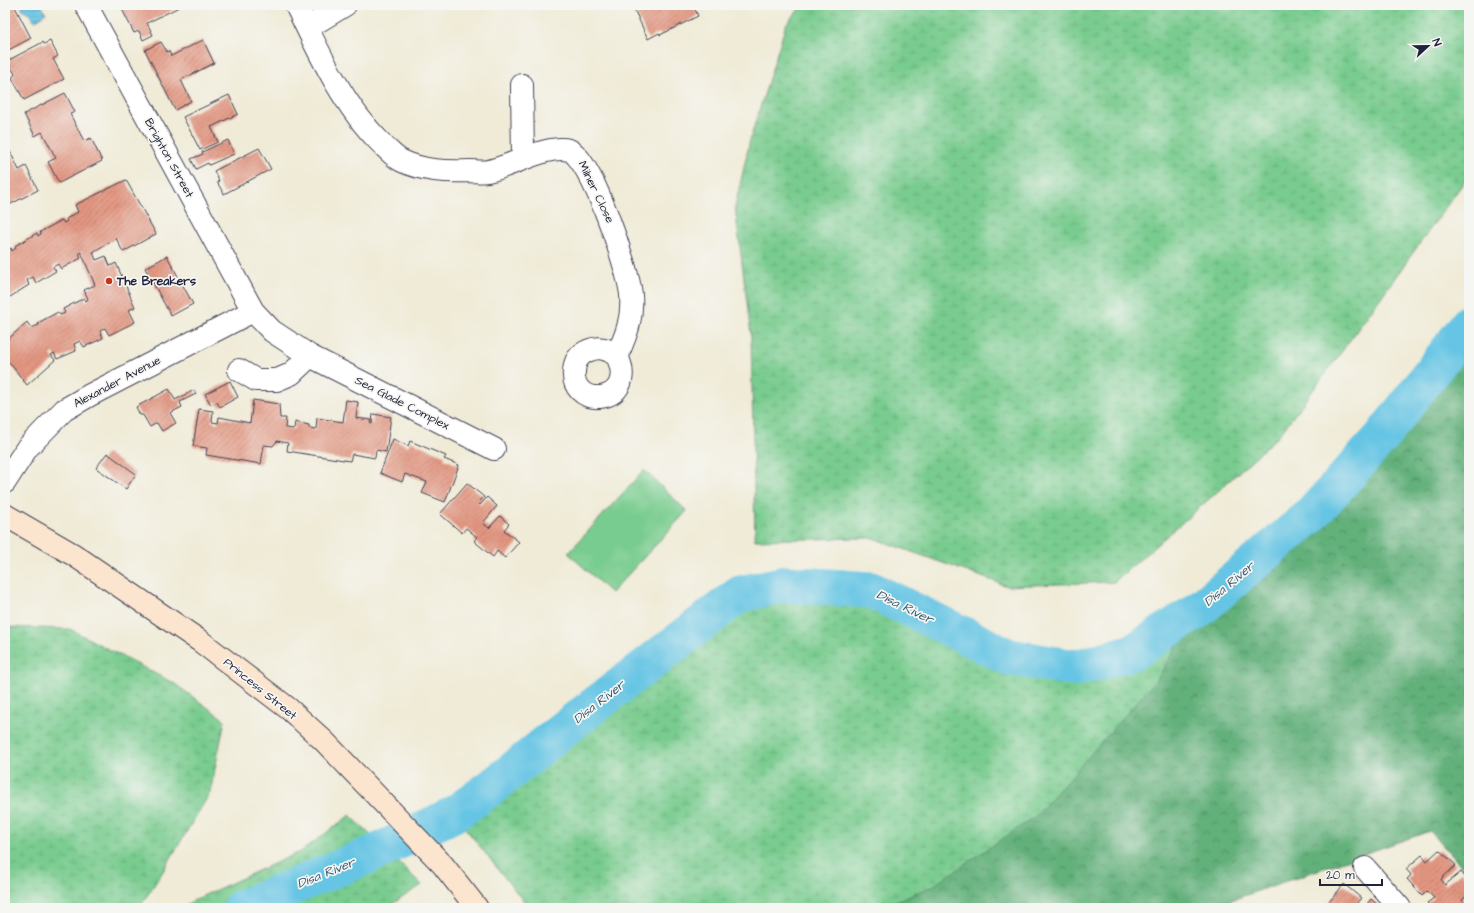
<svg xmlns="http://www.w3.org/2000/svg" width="1474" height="913" viewBox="0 0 1474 913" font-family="'Architects Daughter',sans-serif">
  <defs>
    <pattern id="forest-crowns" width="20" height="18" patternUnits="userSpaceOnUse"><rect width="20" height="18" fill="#62b07a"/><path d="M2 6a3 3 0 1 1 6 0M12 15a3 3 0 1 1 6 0" fill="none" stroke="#508f65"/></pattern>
    <pattern id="wetland-marsh" width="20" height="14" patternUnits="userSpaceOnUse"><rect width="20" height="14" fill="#79cc8f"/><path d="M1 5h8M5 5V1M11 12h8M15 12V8" fill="none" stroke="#68af7c"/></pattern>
    <pattern id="water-rules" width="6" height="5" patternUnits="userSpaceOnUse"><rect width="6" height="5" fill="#66c5e4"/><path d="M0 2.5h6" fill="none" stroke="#58a9c4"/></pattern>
    <pattern id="building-hatch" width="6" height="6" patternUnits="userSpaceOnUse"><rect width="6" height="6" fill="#e39681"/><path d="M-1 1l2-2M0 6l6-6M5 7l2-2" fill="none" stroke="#b87a6b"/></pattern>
  </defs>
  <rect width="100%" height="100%" fill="#f6f6f2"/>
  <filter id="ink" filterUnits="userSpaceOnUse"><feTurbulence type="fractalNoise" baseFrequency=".025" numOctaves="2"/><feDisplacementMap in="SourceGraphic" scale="8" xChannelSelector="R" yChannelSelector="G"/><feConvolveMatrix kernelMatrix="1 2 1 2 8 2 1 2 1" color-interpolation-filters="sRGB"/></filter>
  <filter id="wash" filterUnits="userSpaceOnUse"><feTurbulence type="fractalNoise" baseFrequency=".012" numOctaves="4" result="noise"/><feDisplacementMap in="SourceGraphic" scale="16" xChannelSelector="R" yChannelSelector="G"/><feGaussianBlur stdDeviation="0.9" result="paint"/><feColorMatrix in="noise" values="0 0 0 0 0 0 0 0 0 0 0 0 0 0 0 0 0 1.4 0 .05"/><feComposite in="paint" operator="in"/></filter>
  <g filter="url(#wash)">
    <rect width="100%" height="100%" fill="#f0ebd7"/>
    <!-- forest -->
    <path fill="url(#forest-crowns)" stroke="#42695a" d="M1469,323v552l-39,-44 -221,77h-331l55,-22 225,-208 39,-67 113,-95 71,-78z"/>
    <!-- wetland -->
    <path fill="url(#wetland-marsh)" stroke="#4e7765" d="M803,5h666v170l-137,190 -53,70 -63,58 -102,89 -107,4 -134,-48 -118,2 -4,-205 -16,-128 15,-67 36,-116z
      M785,584l86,6 138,67 66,11 58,-16 64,-41 -39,67 -122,138 -103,70 -55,22h-175l-16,-3 -9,3h-149l-75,-94 39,-28 77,-62 170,-130z
      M5,627l65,2 105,55 50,36 -15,73 -50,83 -21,32h-134z
      M350,815l72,70 -36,23h-205l15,-9 106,-48z"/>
    <!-- park -->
    <path fill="#79cc8f" stroke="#4e7765" d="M644,470l43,41 -76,82 -43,-40z"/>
    <!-- water -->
    <path fill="url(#water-rules)" stroke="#447490" d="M22,5h19l5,8 -11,8 -5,-7 -8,-5z"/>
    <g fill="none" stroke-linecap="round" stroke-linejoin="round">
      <!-- river -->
      <path stroke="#66c5e4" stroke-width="37" d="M241,908l136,-56 77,-38 39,-28 77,-62 170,-130 45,-10 86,6 138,67 66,11 58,-16 64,-41 113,-95 71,-78 88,-115"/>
    </g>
    <g id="blocks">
      <!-- building -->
      <path fill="url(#building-hatch)" d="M14,5l17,33 -26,14v-32l2,-2 -2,-4v-4z
        M126,5h54l1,1 -34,17 6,12 -10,5 -4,-9 -5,2 -13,-26z
        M638,5h19l2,3 5,-3h29l5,11 -38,19 -1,-2 -11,6 -15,-32z
        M203,40l11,23 -33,17 10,21 -16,9 -30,-60 16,-8 6,10 2,-1 2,5z
        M50,41l8,15 -5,3 11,20 -40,21 -12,-22 3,-4 -8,-13 36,-19 1,2z
        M65,93l10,19 -5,2 14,27 7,-3 11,23 -43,22 -11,-21 8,-4 -14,-26 -7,4 -11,-22z
        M229,95l9,19 -27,13 7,15 -18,8 -17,-33z
        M5,130l5,11 -4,2 13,27 7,-4 12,24 -33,17z
        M228,140l6,14 -25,11 -1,-2 -12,6 -5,-10 12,-5 -1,-2z
        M259,148l12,21 -47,25 -7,-12 2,-1 -5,-10z
        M126,180l30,54 -33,18 -7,-14 -23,14 3,8 10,-4 4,10 6,-3 19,44 -6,3 6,12 -26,13 -4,-7 -5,3 3,7 -19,9 -4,-6 -6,3 2,7 -19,8 -3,-6 -3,2 4,5 -28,25 -22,-28v-15l22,-20 4,6 8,-3 -1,-2 20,-11 2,3 5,-2 -2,-4 21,-11 2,3 2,-2 -4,-9 11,-5 -14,-33 -2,1 2,5 -20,11 -3,-5 -5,3 3,4 -20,12 -3,-6 -6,3 2,5 -19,12 -2,-2 -2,1 2,5 -3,2v-52l6,-3 1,3 4,-3 -1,-2 22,-13 1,3 3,-2 -1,-2 22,-12 2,3 3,-2 -1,-2 12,-7 -3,-7z
        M167,256l26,48 -22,12 -26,-48z
        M230,381l8,16 -18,10 -3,-5 -6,3 -6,-11z
        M169,389l6,11 19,-10 2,4 -16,8 2,5 -12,6 6,10 -14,8 -5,-8 -7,4 -7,-12h-3l-4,-8z
        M253,400l26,4 1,14h6l-1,10 9,1 1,-7 14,3v3l7,1 1,-11 26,4 3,-22 12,2 -2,16 15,2 -1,3 2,1 1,-10 18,3 -5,35 -10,-2 -1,8 -23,-4 -2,7 -63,-10 1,-8 -11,-2 -4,5 -9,-1 -3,19 -55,-9 1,-7 -14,-2 6,-37 14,2 -1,11 6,1 1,-6 31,6z
        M393,439l15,7 2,-5 36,15 -2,3 15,6 -14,37 -23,-9 5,-11 -22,-8 -3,8 -22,-9z
        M107,453l29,21 -10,15 -30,-21z
        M467,483l17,14 -6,6 2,2 7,-8 10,9 -14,17 6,5 11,-12 9,8 -5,6 15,12 -14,16 -8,-7 -4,6 -19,-16 3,-4 -11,-9 -4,5 -22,-19z
        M1439,850l17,15 -15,14 4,6 16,-13 8,9v12l-7,7 7,8h-37l-5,-5 7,-5 -7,-7 -5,5 -15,-17 4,-4 -5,-6 16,-14 5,6z
        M1344,884l17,14 -5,6 5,4h-37z
        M1371,899l7,6 -3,3h-11z"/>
    </g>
  </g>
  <g filter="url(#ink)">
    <use href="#blocks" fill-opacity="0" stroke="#414052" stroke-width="1"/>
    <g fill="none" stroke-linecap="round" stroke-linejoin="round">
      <!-- street casing -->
      <g stroke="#414052" stroke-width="24">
        <path id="street" d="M86,5l167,306 19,20 38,25 184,93
          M296,5c22,46 48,102 85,138 6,6 13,14 21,18 21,10 44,11 68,10 6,0 12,1 18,0 23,-4 59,-27 81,-21 22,7 60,121 62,145 2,24 -5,40 -14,61 24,50 -53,56 -42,9 3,-13 21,-20 32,-15 4,1 7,4 10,6
          M307,28l38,-23
          M522,85l1,74
          M239,370l17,10h21l14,-6 19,-18
          M5,482l22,-34 37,-38 26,-15 163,-84
          M1365,868l35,40"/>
      </g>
      <!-- secondary casing -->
      <g stroke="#414052" stroke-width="24">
        <path id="secondary" d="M5,515l69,40 126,86 89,68 35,32 119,124 34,43"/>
      </g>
      <!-- street -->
      <use href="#street" stroke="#fff" stroke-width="22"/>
      <!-- secondary -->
      <use href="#secondary" stroke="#fce5cf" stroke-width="22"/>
    </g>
  </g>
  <!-- markers -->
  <circle fill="#c8321e" stroke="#f6f6f2" stroke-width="1.5" cx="109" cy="281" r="4"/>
  <g text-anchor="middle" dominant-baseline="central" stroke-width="3.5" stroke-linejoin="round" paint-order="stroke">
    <!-- street labels -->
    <g font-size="12" fill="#22223b" stroke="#f6f6f2">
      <text transform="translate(169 158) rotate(61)">Brighton Street</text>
      <text transform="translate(596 192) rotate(64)">Milner Close</text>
      <text transform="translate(117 382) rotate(-28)">Alexander Avenue</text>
      <text transform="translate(402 403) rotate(27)">Sea Glade Complex</text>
      <text transform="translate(260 689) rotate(39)">Princess Street</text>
    </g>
    <!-- poi labels -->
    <g font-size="12" font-weight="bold" fill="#22223b" stroke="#f6f6f2" text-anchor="start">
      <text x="117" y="281">The Breakers</text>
    </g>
    <!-- water labels -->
    <g font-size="13" font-style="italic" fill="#3a5b76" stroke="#f6f6f2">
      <text transform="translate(1229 584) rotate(-40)">Disa River</text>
      <text transform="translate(905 607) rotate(26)">Disa River</text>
      <text transform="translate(599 702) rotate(-38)">Disa River</text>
      <text transform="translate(326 873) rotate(-22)">Disa River</text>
    </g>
  </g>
  <!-- margin -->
  <rect width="1474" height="913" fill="none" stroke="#f6f6f2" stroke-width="20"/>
  <!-- north arrow -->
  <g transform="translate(1428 46) rotate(68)" stroke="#f6f6f2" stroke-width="3" paint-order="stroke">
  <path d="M0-3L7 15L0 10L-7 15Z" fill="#22223b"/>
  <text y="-6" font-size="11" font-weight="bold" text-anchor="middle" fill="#22223b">N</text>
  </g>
  <!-- scale -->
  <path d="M1320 879v6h62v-6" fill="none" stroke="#22223b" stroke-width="2"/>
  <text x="1326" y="879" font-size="12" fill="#22223b" stroke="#f6f6f2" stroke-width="3" paint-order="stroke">20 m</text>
</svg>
